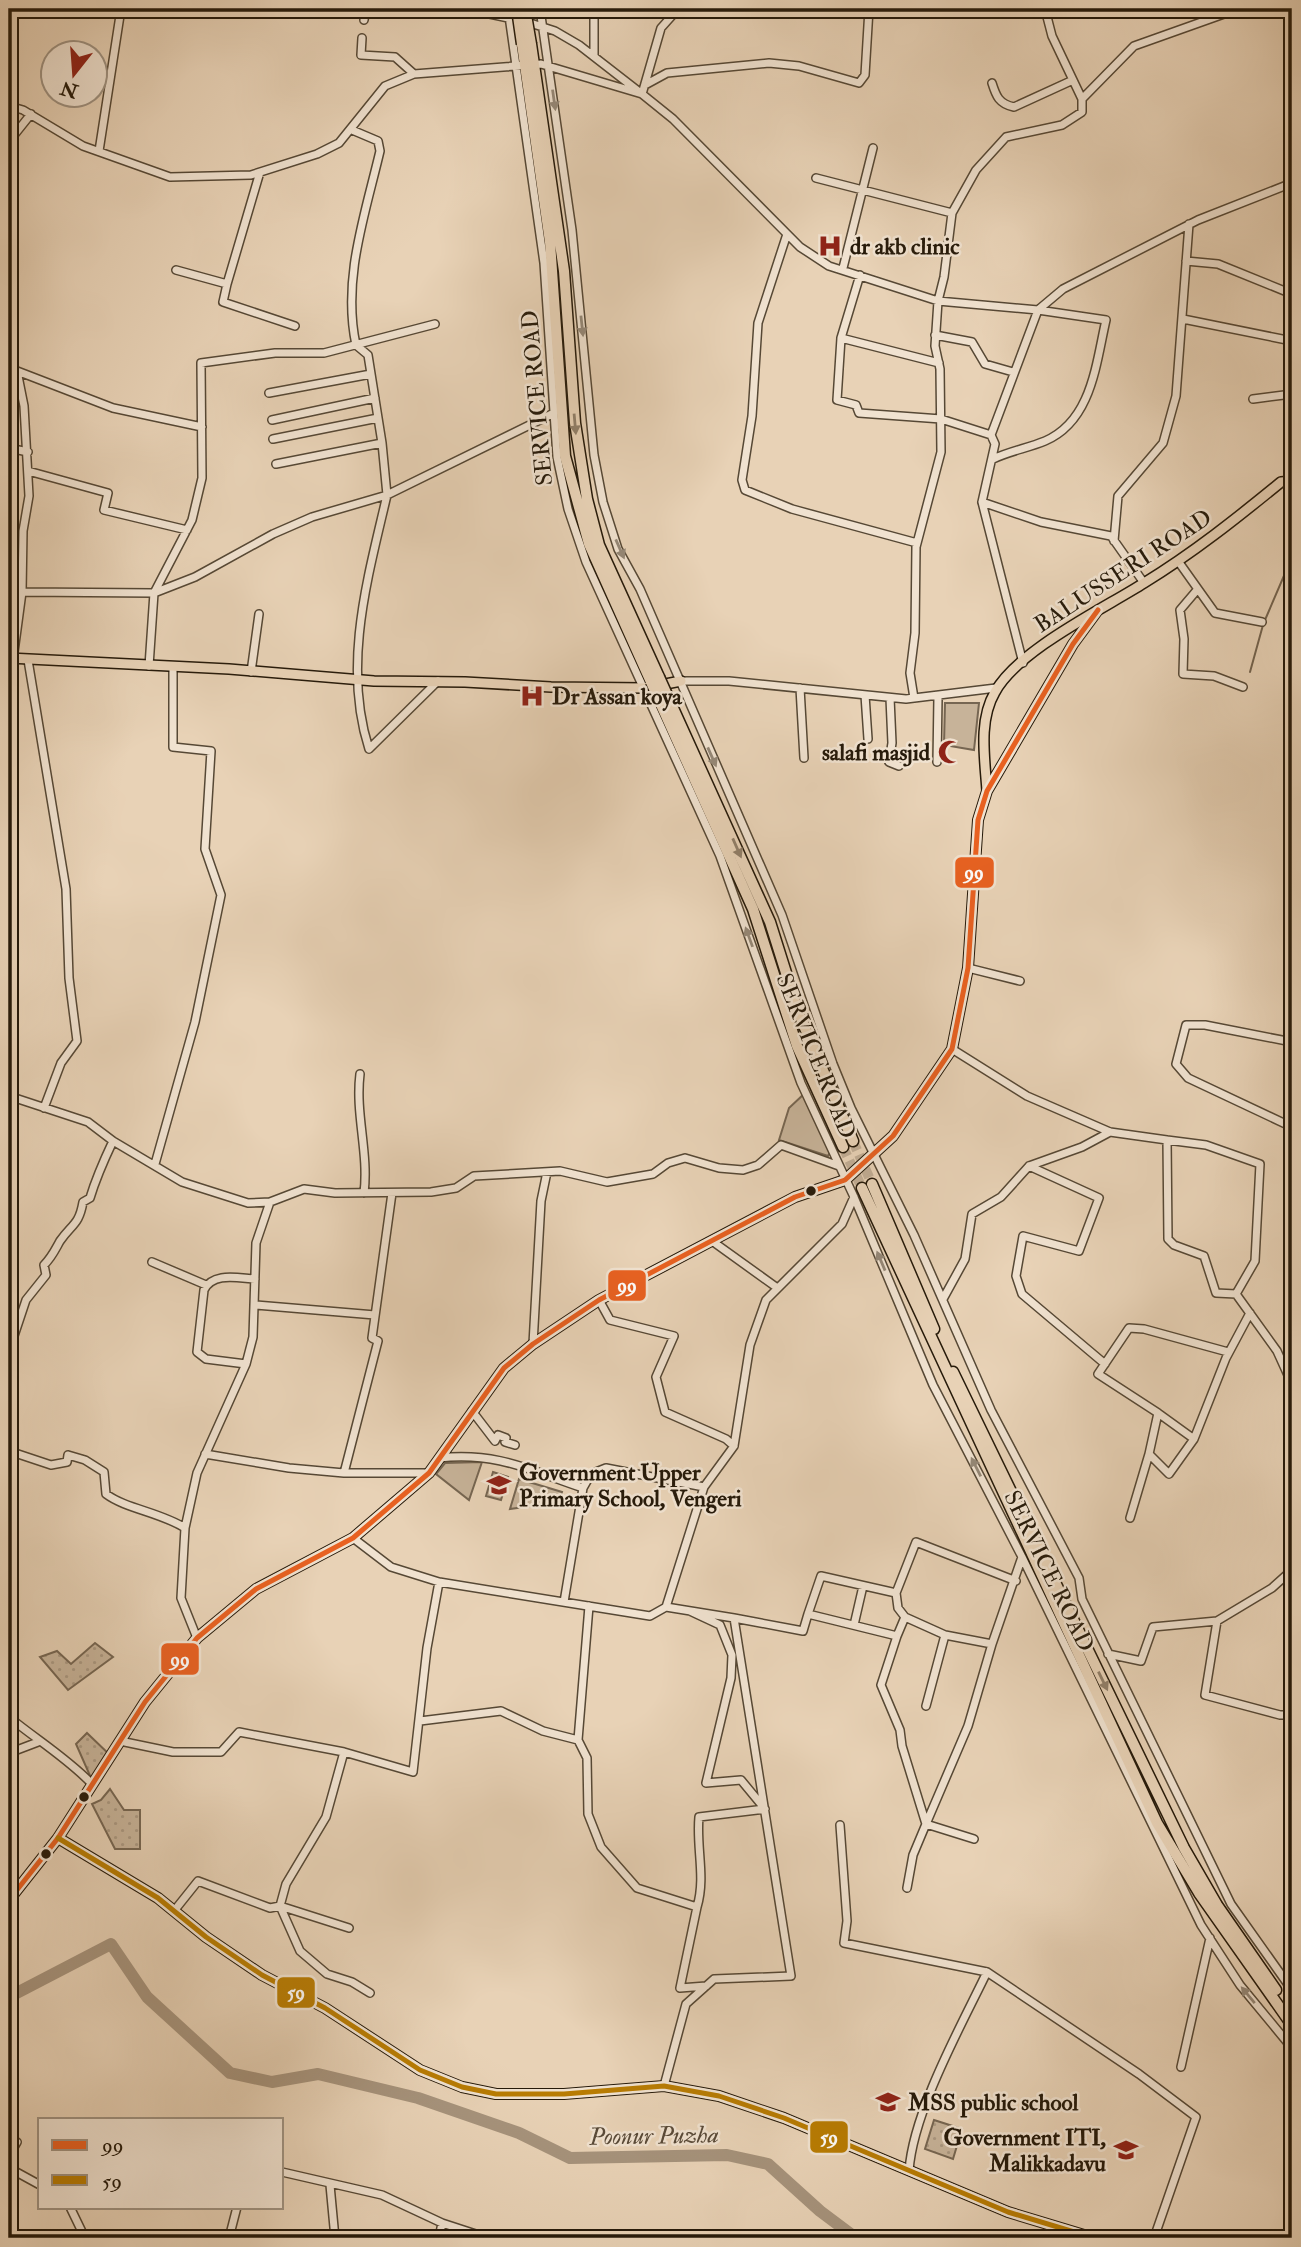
<svg xmlns="http://www.w3.org/2000/svg" width="1301" height="2247" viewBox="0 0 1301 2247" font-family="'IM FELL Double Pica',serif">
  <defs>
    <pattern id="grass-dots" width="8" height="8" patternUnits="userSpaceOnUse" patternTransform="scale(1.75)"><rect width="8" height="8" fill="#c7b399"/><path d="M2 2h.1M6 6h.1" fill="none" stroke="#ab9982" stroke-width="1.8" stroke-linecap="round"/></pattern>
  </defs>
  <rect width="100%" height="100%" fill="#e8d2b6"/>
  <filter id="stains"><feTurbulence type="fractalNoise" baseFrequency=".00286" numOctaves="4"/><feColorMatrix values="0 0 0 0 .2 0 0 0 0 .09 0 0 0 0 .02 0 0 0 .5 -.17"/></filter>
  <radialGradient id="worn" r=".72"><stop offset=".6" stop-color="#630" stop-opacity="0"/><stop offset="1" stop-color="#630" stop-opacity=".3"/></radialGradient>
  <!-- grass -->
  <path fill="url(#grass-dots)" stroke="#766652" stroke-width="2" d="M95,1643l18,14 -45,33 -28,-33 17,-6 14,13z
    M87,1733l25,24 -21,21 -15,-34z
    M110,1789l14,21h16v39h-25l-23,-45 9,-4z
    M934,2120l28,9 -9,30 -28,-10z"/>
  <!-- park -->
  <path fill="#c7b399" stroke="#766652" stroke-width="2" d="M945,703h34l-5,47 -30,-5z
    M804,1094l28,55 -4,7 -49,-16 10,-32z
    M482,1462l-13,38 -33,-26 9,-11z
    M493,1472l15,5 -7,23 -15,-4z
    M519,1479l43,13 -3,10 -49,7z"/>
  <g fill="none" stroke-linecap="round" stroke-linejoin="round">
    <!-- stream -->
    <path stroke="#73634e" stroke-width="2" d="M1265,620l27,-63
      M1250,672l13,-47"/>
    <!-- river -->
    <path stroke="#a6937c" stroke-width="12" d="M9,1997l102,-53 36,53 83,76 42,9 46,-8 100,24 101,35 51,25 157,-3 41,9 52,47 36,27"/>
    <!-- highway-tunnel -->
    <path stroke="#c1ad94" stroke-width="10" stroke-dasharray="10 5" stroke-linecap="butt" d="M853,1141l19,43
      M843,1147l19,41"/>
    <!-- minor casing -->
    <g stroke="#564835" stroke-width="10">
      <path id="minor" d="M466,9l47,10
        M508,9l36,254 13,194 11,52 18,53 134,294 81,227 53,114 79,188 89,172 179,368 39,60 52,63
        M540,9l32,221 22,225 9,47 15,47 22,40 142,326 51,149 18,44 63,127 77,175 88,168 3,21 149,305 61,86
        M1045,9l7,27 30,63 52,-53 104,-37
        M364,20l1,-6
        M524,21l31,10 24,14 63,49 31,25 127,128 29,19 109,35 100,9 25,-21 135,-69 94,-37
        M362,38l-1,17 34,2 19,17
        M594,56v-47
        M992,83c4,13 7,21 22,24l59,-27
        M645,85l22,-12 102,-10 30,3 60,17 6,-8 4,-66
        M9,106l14,4 60,36 87,31 81,-2 66,-21 22,-11 46,-57 29,-12 127,-10 101,30 19,-66 17,-19
        M99,151l22,-142
        M9,168l2,-29 20,-25
        M816,178l136,35
        M787,234l-29,89 -6,93 -10,64 3,10 47,19 125,34
        M1186,261l32,3 74,30
        M843,268l30,-120
        M176,270l51,14 33,-112
        M860,275l-19,63 98,25
        M227,284l-4,18 72,24
        M1183,319l109,22
        M935,335l37,7 13,22 28,8
        M841,338l-4,62 19,5 3,8 82,6 50,16 4,9 -13,58 59,20 70,14 33,47
        M269,393l102,-19
        M1253,399l39,-5
        M272,420l103,-22
        M991,435l47,-125 68,10c-10,43 -14,101 -61,121 -17,7 -35,10 -52,18
        M273,439l105,-21
        M9,448l19,4
        M276,464l106,-21 -14,-88 -12,-10c-14,-66 9,-130 24,-194l-2,-10 -26,-11
        M28,471l80,22 -4,17 83,20
        M982,502l41,161
        M1114,541l4,-45 45,-53 13,-47 13,-172
        M1178,561l37,52 47,9
        M9,590l13,2 1,-61 6,-35 -5,-90 -7,-35 96,37 89,19
        M1197,590l-17,20 4,29 -1,35 31,2 29,11
        M13,659l9,-67 132,1 38,-73 10,-42 -1,-115 74,-10h49l111,-29
        M28,660l38,229 3,89 8,63 -16,22 -17,45
        M149,666l5,-73 41,-16 78,-43 39,-17 75,-22 -5,-52
        M251,672l8,-58
        M438,681l-69,68c-27,-84 -1,-172 18,-254l167,-82
        M681,681h48l177,18 90,-11
        M800,688l4,70
        M865,695l3,44
        M890,698l2,45 -3,19 10,4
        M914,698l-4,-25 5,-40 1,-86 25,-95 -1,-83 -5,-23 3,-45 6,-24 8,-64 24,-43 30,-33 56,-12 20,-13v-13
        M937,762l1,-65
        M968,968l52,13
        M1292,1042l-87,-17h-19l-10,39 12,14 104,49
        M952,1049l75,47 83,36 57,8
        M360,1074c-5,40 9,79 4,119
        M9,1096l79,26 25,19 69,41 66,21 22,-1 34,-13 31,4 96,-1 25,-4 18,-12 86,-5 47,11 46,-8 15,-11 17,-5 34,10 24,2 15,-5 23,-20 58,21
        M155,1164l40,-142 26,-127 -16,-46 6,-98 -38,-4v-81
        M1029,1166l70,32 -20,53 -56,-15 -7,40 6,18 83,70
        M392,1193l-20,145 6,3 -34,132h85
        M712,1241l64,46
        M152,1262l54,23
        M1236,1294l19,-33 5,-97 -54,-19 -39,-5 1,99 6,6 30,11 12,37 20,1 41,57 15,33
        M943,1299l22,-40 7,-45 29,-17 28,-31 53,-19 28,-15
        M599,1300l11,20 64,16 -18,41 9,35 61,27 8,7
        M256,1305l119,10
        M533,1344l8,-143 6,-29
        M9,1351l17,-51 20,-25 -2,-10c8,-8 11,-15 16,-24 12,-17 19,-16 23,-39l7,-4c6,-20 14,-38 23,-57
        M1228,1352l-84,-23 -15,-1 -31,46 60,39 -9,41 20,20 25,-35 32,-81 24,-45
        M246,1364l-40,-5 -9,-7 7,-62c9,-18 33,-12 51,-11
        M472,1411l23,30 3,-6 8,3 -1,4 10,3
        M1158,1413l36,26
        M9,1451l42,14 16,-3 1,-7 17,5 19,12 2,22c20,15 54,18 79,34l-4,70 16,40
        M205,1454l84,14 55,5
        M439,1458c60,-6 90,12 144,30
        M1130,1518l19,-64
        M185,1528l12,-55 49,-109 7,-27 3,-94 14,-41
        M353,1538l38,29 48,15 211,34 16,-9 38,-120 30,-41 16,-101 16,-45 76,-76 12,-27
        M896,1593l2,15 7,9
        M564,1602l19,-114 8,-14 15,-6 98,19
        M666,1607l68,11
        M690,1611l30,14 12,30 -1,23 -25,105 35,-3 24,29 -66,8c-3,31 7,60 -2,90
        M1217,1621l55,-33 20,-18
        M854,1625l9,-39
        M897,1636l8,-19 40,18 47,9 -24,82 -42,98 48,15
        M992,1644l30,-87
        M1108,1654l33,7 12,-34 64,-6 -12,74 75,20h12
        M926,1706l19,-71
        M9,1717c28,23 58,41 83,67
        M420,1721l81,-10 42,20 35,9 9,18 1,56 13,33 36,41 60,19 -17,81 26,-2
        M578,1740l11,-134
        M120,1741l53,11h48l18,-20 105,20 69,20 14,-124 12,-66
        M344,1752l-18,65 -40,67 -6,22 20,45 27,23 25,8 18,11
        M9,1753l29,-11
        M840,1825l7,96 -3,22 143,29 152,102 57,43 -42,121
        M907,1888l6,-33 13,-31 -24,-78 -2,-16 -19,-45 16,-49 -89,-22 13,-38 75,17 20,-51 100,39
        M174,1911l24,-30 72,27 10,-2 69,22
        M1181,2067l29,-129
        M664,2086l22,-82 28,-25 77,-3 -57,-358 69,13 5,-17
        M9,2156l8,-14
        M9,2168l31,17
        M909,2171c4,-59 52,-145 78,-199
        M282,2172l100,23 60,28 46,15
        M330,2185l5,53
        M70,2207l15,31
        M229,2238l8,-31
        M439,2238l3,-15"/>
    </g>
    <!-- major casing -->
    <g stroke="#261a0a" stroke-width="12">
      <path id="major" d="M9,658l220,11 145,12 91,1 86,5 94,1 36,-7
        M987,791c-2,-32 -9,-70 8,-99 23,-42 108,-83 149,-109 49,-30 93,-65 137,-101l11,-1
        M58,1838l100,60 48,39 56,38 63,33 95,62 42,17 34,7h68l100,-8 55,10 65,22 224,94 86,26
        M9,1900l49,-62 87,-136 52,-64 59,-49 97,-51 76,-65 75,-105 29,-24 66,-44 196,-103 50,-17 48,-44 59,-87 16,-81 10,-148 9,-29 86,-147 25,-34"/>
    </g>
    <!-- highway casing -->
    <g stroke="#261a0a" stroke-width="13">
      <path id="highway" d="M522,44l28,198 15,214 24,88 62,138
        M531,44l33,227 11,152 12,76 12,46 60,132
        M668,697l102,225 29,92 54,127
        M658,698l95,211 44,137 46,101
        M872,1184l62,145
        M862,1188l295,635 42,70 93,132
        M953,1372l231,476 33,57 59,85"/>
    </g>
    <!-- minor -->
    <use href="#minor" stroke="#f0e2d0" stroke-width="7"/>
    <!-- major -->
    <use href="#major" stroke="#e8d2b6" stroke-width="9"/>
    <!-- highway -->
    <use href="#highway" stroke="#e8d2b6" stroke-width="10"/>
    <!-- highway-bridge casing -->
    <g stroke="#261a0a" stroke-width="13" stroke-linecap="butt">
      <path id="highway-bridge" d="M517,9l5,35
        M525,9l6,35
        M659,677l9,20
        M651,682l7,16"/>
    </g>
    <!-- highway-bridge -->
    <use href="#highway-bridge" stroke="#e8d2b6" stroke-width="10"/>
    <!-- bus-1 casing -->
    <g stroke="#f0e2d0" stroke-width="10">
      <path id="bus-1" d="M9,1900l49,-62 87,-136 52,-64 59,-49 97,-51 76,-65 75,-105 29,-24 66,-44 196,-103 50,-17 48,-44 59,-87 16,-81 10,-148 9,-29 86,-147 25,-34"/>
    </g>
    <!-- bus-2 casing -->
    <g stroke="#f0e2d0" stroke-width="10">
      <path id="bus-2" d="M58,1838l100,60 48,39 56,38 63,33 95,62 42,17 34,7h68l100,-8 55,10 65,22 224,94 86,26"/>
    </g>
    <!-- bus-1 -->
    <use href="#bus-1" stroke="#e86121" stroke-width="5"/>
    <!-- bus-2 -->
    <use href="#bus-2" stroke="#b87c03" stroke-width="5"/>
  </g>
  <!-- one-way arrows -->
  <defs><path id="oneway-solid" d="M-6-.8H1V-3.2L6.5 0L1 3.2V.8H-6Z" transform="scale(1.75)"/></defs>
  <g fill="#958877">
    <use href="#oneway-solid" transform="translate(554 100) rotate(82)"/>
    <use href="#oneway-solid" transform="translate(582 326) rotate(84)"/>
    <use href="#oneway-solid" transform="translate(620 549) rotate(66)"/>
    <use href="#oneway-solid" transform="translate(712 757) rotate(66)"/>
    <use href="#oneway-solid" transform="translate(749 937) rotate(-110)"/>
    <use href="#oneway-solid" transform="translate(881 1261) rotate(-113)"/>
    <use href="#oneway-solid" transform="translate(976 1467) rotate(-117)"/>
    <use href="#oneway-solid" transform="translate(1248 1995) rotate(-130)"/>
  </g>
  <g fill="#917f69">
    <use href="#oneway-solid" transform="translate(575 424) rotate(85)"/>
    <use href="#oneway-solid" transform="translate(737 848) rotate(66)"/>
    <use href="#oneway-solid" transform="translate(1103 1681) rotate(64)"/>
  </g>
  <!-- icons -->
  <defs>
    <g id="hospital-bare" transform="scale(1.89)"><path d="M-5-5h3v3.5h4V-5h3V5h-3V1.5h-4V5h-3Z" fill="#8f2418" stroke="#f0e2d0" stroke-width="2.5" paint-order="stroke"/></g>
    <g id="mosque-bare" transform="scale(1.89)"><path d="M3.5-4.9A6 6 0 1 0 3.5 4.9A5 5 0 1 1 3.5-4.9Z" fill="#8f2418" stroke="#f0e2d0" stroke-width="2.5" paint-order="stroke"/></g>
    <g id="school-bare" transform="scale(1.89)"><path d="M0-5L7-2L0 1L-7-2ZM-4 1L0 2.5L4 1V4Q0 6-4 4Z" fill="#8f2418" stroke="#f0e2d0" stroke-width="2.5" paint-order="stroke"/></g>
    <g id="university-bare" transform="scale(1.89)"><path d="M0-5L7-2L0 1L-7-2ZM-4 1L0 2.5L4 1V4Q0 6-4 4Z" fill="#8f2418" stroke="#f0e2d0" stroke-width="2.5" paint-order="stroke"/></g>
  </defs>
  <g fill-rule="evenodd">
    <use href="#hospital-bare" x="830" y="246"/>
    <use href="#hospital-bare" x="532" y="696"/>
    <use href="#mosque-bare" x="950" y="752"/>
    <use href="#school-bare" x="499" y="1485"/>
    <use href="#school-bare" x="888" y="2102"/>
    <use href="#university-bare" x="1126" y="2150"/>
  </g>
  <!-- markers -->
  <g fill="#261a0a" stroke="#f0e2d0" stroke-width="2.5">
    <circle cx="811" cy="1191" r="6"/>
    <circle cx="84" cy="1797" r="6"/>
    <circle cx="46" cy="1854" r="6"/>
  </g>
  <g text-anchor="middle" dominant-baseline="central" stroke-width="5" stroke-linejoin="round" paint-order="stroke">
    <!-- poi labels -->
    <g font-size="23" font-weight="bold" fill="#261a0a" stroke="#f0e2d0" text-anchor="start">
      <text x="850" y="246">dr akb clinic</text>
      <text x="552" y="696">Dr Assan koya</text>
      <text x="930" y="752" text-anchor="end">salafi masjid</text>
      <text x="519" y="1472">Government Upper<tspan x="519" dy="26">Primary School, Vengeri</tspan></text>
      <text x="908" y="2102">MSS public school</text>
      <text x="1106" y="2137" text-anchor="end">Government ITI,<tspan x="1106" dy="26">Malikkadavu</tspan></text>
    </g>
    <!-- street labels -->
    <g font-size="23" fill="#261a0a" stroke="#f0e2d0">
      <text transform="translate(537 398) rotate(-95)">SERVICE ROAD</text>
      <text transform="translate(1123 571) rotate(-33)">BALUSSERI ROAD</text>
      <text transform="translate(816 1056) rotate(68)">SERVICE ROAD</text>
      <text transform="translate(1049 1571) rotate(64)">SERVICE ROAD</text>
    </g>
    <!-- water labels -->
    <g font-size="24" font-style="italic" fill="#594a38" stroke="#f0e2d0">
      <text transform="translate(654 2136) rotate(-1)">Poonur Puzha</text>
    </g>
  </g>
  <g stroke="#f0e2d0" stroke-width="2.5">
    <rect x="954" y="856" width="41" height="33" rx="7" fill="#e86121"/>
    <rect x="607" y="1269" width="40" height="33" rx="7" fill="#e86121"/>
    <rect x="160" y="1642" width="40" height="34" rx="7" fill="#e86121"/>
    <rect x="276" y="1976" width="40" height="33" rx="7" fill="#b87c03"/>
    <rect x="809" y="2120" width="40" height="34" rx="7" fill="#b87c03"/>
  </g>
  <g font-size="19" text-anchor="middle" font-weight="bold" fill="#fff">
    <text x="974" y="879">99</text>
    <text x="627" y="1292">99</text>
    <text x="180" y="1666">99</text>
    <text x="296" y="1999">59</text>
    <text x="829" y="2144">59</text>
  </g>
  <!-- margin -->
  <rect width="1301" height="2247" fill="none" stroke="#e8d2b6" stroke-width="35"/>
  <rect x="10" y="10" width="1280" height="2226" fill="none" stroke="#261a0a" stroke-width="3.5"/>
  <rect x="18" y="18" width="1266" height="2212" fill="none" stroke="#261a0a" stroke-width="2"/>
  <!-- legend -->
  <rect x="38" y="2118" width="245" height="91" fill="#f0e2d0" stroke="#9f9281" stroke-width="2"/>
  <rect x="52" y="2140" width="35" height="10" fill="#e86121" stroke="#9f9281" stroke-width="2"/>
  <text x="102" y="2152" font-size="21" fill="#261a0a">99</text>
  <rect x="52" y="2175" width="35" height="10" fill="#b87c03" stroke="#9f9281" stroke-width="2"/>
  <text x="102" y="2188" font-size="21" fill="#261a0a">59</text>
  <!-- north arrow -->
  <g transform="translate(74 74) rotate(197)"><circle r="33" fill="#f0e2d0" stroke="#9f9281" stroke-width="2"/>
  <path d="M0-5L12 26L0 18L-12 26Z" fill="#8f2418"/>
  <text y="-10" font-size="19" font-weight="bold" text-anchor="middle" fill="#261a0a">N</text>
  </g>
  <rect width="100%" height="100%" filter="url(#stains)"/>
  <rect width="100%" height="100%" fill="url(#worn)"/>
</svg>
